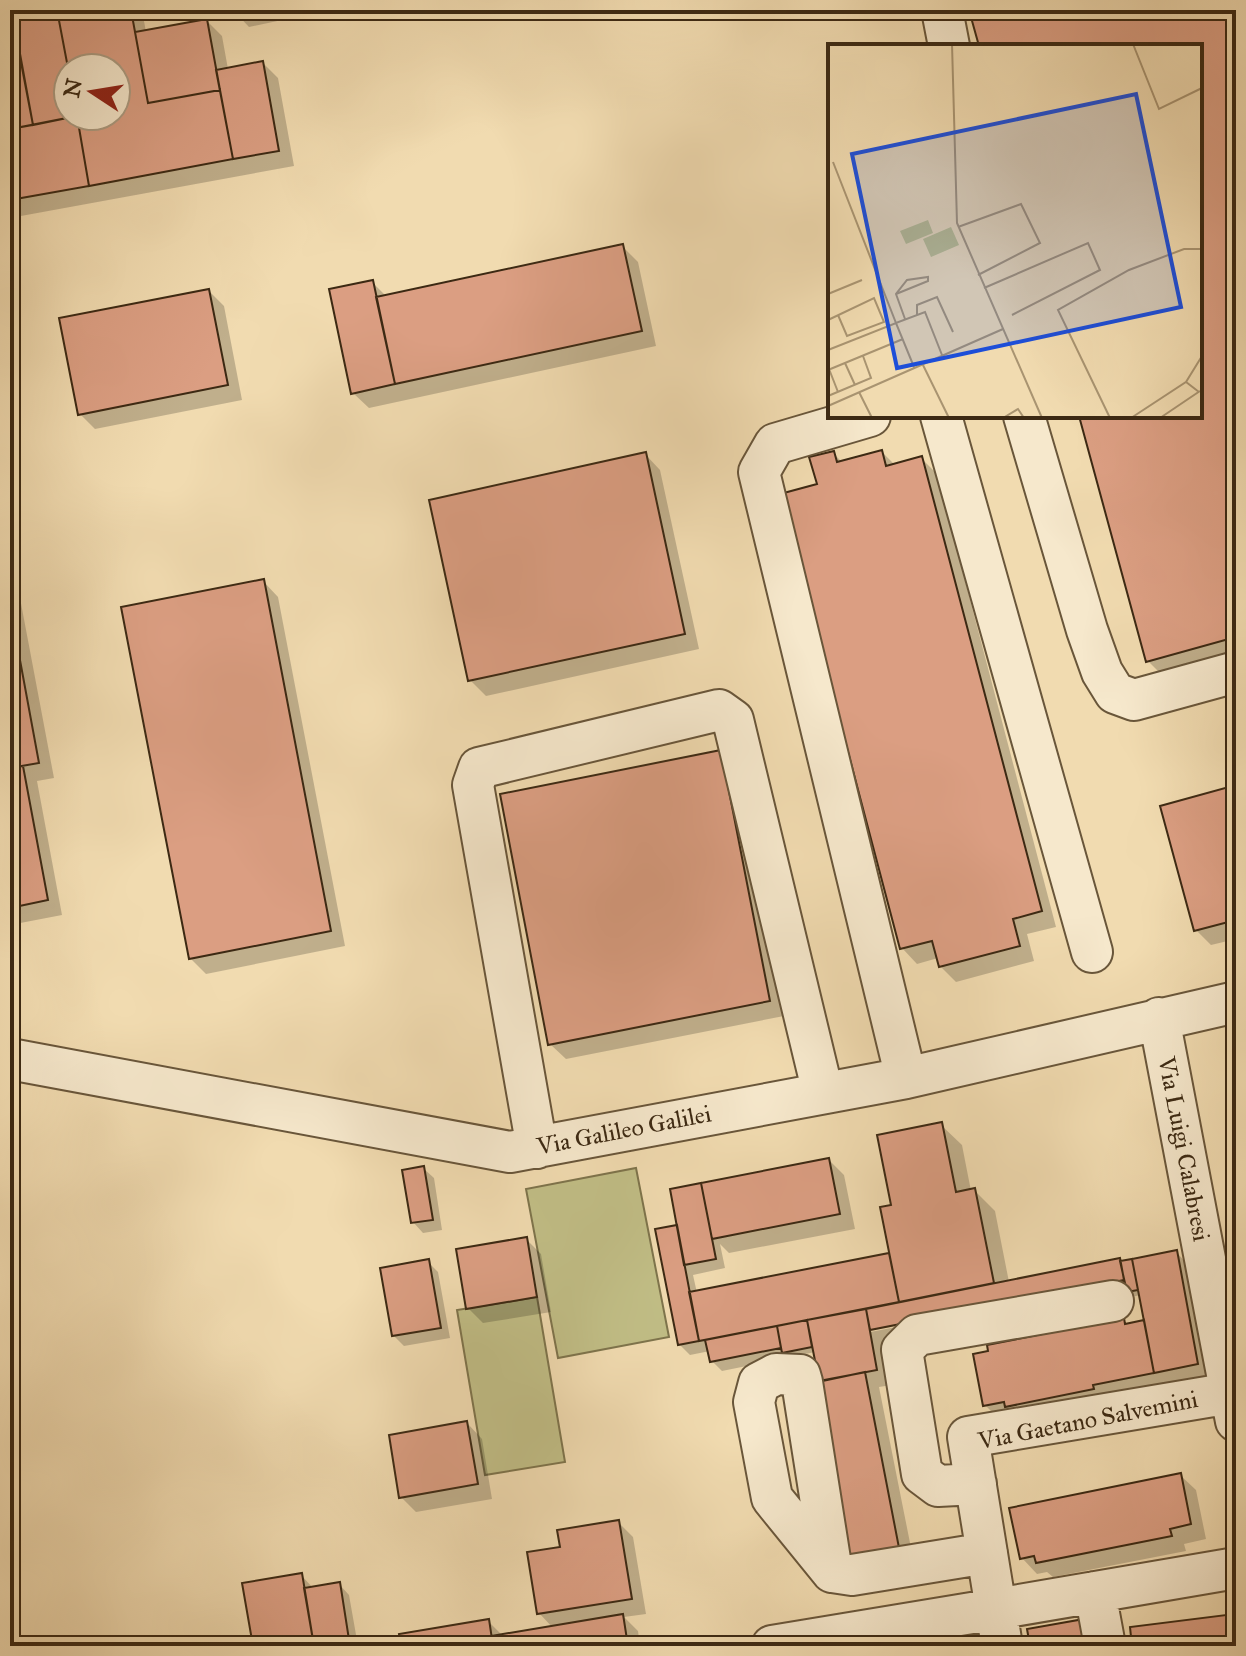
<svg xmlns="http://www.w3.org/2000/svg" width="1246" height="1656" viewBox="0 0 1246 1656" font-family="'IM FELL Great Primer',serif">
  <rect width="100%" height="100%" fill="#f1dbb0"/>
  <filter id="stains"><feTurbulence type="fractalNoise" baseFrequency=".0025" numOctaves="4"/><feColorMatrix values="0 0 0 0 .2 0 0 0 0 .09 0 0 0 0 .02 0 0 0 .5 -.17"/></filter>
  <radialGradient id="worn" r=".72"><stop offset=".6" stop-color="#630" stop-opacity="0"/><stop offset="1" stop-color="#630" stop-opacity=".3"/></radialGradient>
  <!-- green -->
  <path fill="#c1be86" stroke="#7e744c" stroke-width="2" d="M636,1168l33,169 -111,21 -32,-169z
    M537,1297l28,165 -80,13 -28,-165z"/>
  <!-- shadow -->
  <path fill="#0003" fill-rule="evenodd" d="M14,10h128l4,22 61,-11 15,15 6,33 35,-6 15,15 16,88 -284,52v-185l8,-1zM68,68h48v48h-48z
    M233,10h96l-80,17z
    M971,10h265v646l-73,20 -15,-15 -67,-245h119v-370h-219z
    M623,247l15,15 18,84 -287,62 -16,-15 19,-111 15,15z
    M209,291l15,15 18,94 -147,29 -15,-15z
    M882,452l13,13 26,-7 16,16 119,453 -29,7 7,27 -78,21 -16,-16 -2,-8 -21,6 -15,-16 -83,-462 14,-33 10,10z
    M645,454l15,16 39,179 -213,47 -16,-16z
    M10,545l44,233 -17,3 25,134 -52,10z
    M263,581l15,16 67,349 -139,28 -16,-16z
    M721,752l63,264 -218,43 -16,-15z
    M1236,787v152l-25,6 -15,-15z
    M941,1125l21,20 9,46 3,-1 21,21 14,71 167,-30 15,16 22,111 -212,42 -16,-16 138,-85 5,5 18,-3 -5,-27 -257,50 8,40 -13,2 36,181 -65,-5 -35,-211 -93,19 -10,-10 -2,-10 -20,4 -11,-11v-118l150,-66 15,15 11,54 -126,24 -9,-9 5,24 -32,7 4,18 194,-38 2,-49zM918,1319l4,3 -62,12v-4z
    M423,1168l11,10 8,52 -19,3 -10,-11z
    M526,1239l15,15 10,58 -68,11 -15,-15z
    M428,1262l10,10 12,66 -46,8 -10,-10z
    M467,1423l15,16 10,60 -76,13 -15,-15z
    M1180,1475l16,15 10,49 -22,5 2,7 -133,26 -6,-5 -10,2 -15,-16z
    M618,1522l15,15 13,77 -22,3 14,14 2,15h-237l85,-25 15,15 50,-8 -14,-15 23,-64z
    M301,1575l13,14 25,-5 10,11 9,51h-103z"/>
  <!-- building -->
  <path fill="#db9e82" stroke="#3c2913" stroke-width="2" d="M12,10h45l11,58v48h9l-44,9z
    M57,10h74l17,93 72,-13 13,69 -144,27 -12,-70h39v-48h-48z
    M969,10h267v627l-90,25 -67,-246h121v-370h-221z
    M207,19l13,71 -72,13 -13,-71z
    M10,31h5l18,94 -23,4z
    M263,61l16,90 -46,8 -17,-89z
    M77,116l12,70 -79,14v-71z
    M623,244l19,87 -247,53 -19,-87z
    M373,280l22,104 -44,10 -22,-105z
    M209,289l19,96 -150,30 -19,-97z
    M882,450l4,16 36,-10 120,455 -29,8 7,27 -81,21 -7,-26 -32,8 -120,-455 37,-10 -8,-27 25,-6 3,11z
    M646,452l39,182 -217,47 -39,-181z
    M264,579l67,352 -142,28 -68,-352z
    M10,606l29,157 -29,5z
    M721,750l49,251 -222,44 -48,-251z
    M23,766l25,134 -38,8v-140z
    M1236,785v135l-42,11 -34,-125z
    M942,1122l14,70 19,-4 19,95 -95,19 -19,-95 11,-2 -14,-70z
    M829,1158l11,56 -128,25 -11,-56z
    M424,1166l9,54 -22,3 -9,-53z
    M701,1183l15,76 -32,6 -14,-76z
    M677,1225l22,116 -21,4 -23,-116z
    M527,1237l10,60 -71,12 -10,-60z
    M1177,1250l21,114 -44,9 -22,-114z
    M889,1253l10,49 -200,39 -10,-49z
    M1120,1258l4,22 -254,50 -4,-21z
    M429,1259l12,69 -49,8 -12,-68z
    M1132,1259l6,31 -11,2 -7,-31z
    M866,1309l11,61 -58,11 -12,-61z
    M1124,1318l1,6 19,-4 10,53 -61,12 1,4 -89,18 -1,-5 -21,4 -10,-52 15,-3 -1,-6z
    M807,1320l5,27 -30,6 -5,-27z
    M777,1326l4,22 -71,14 -5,-22z
    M865,1372l35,181 -52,11 -35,-181z
    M467,1421l11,63 -79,14 -10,-63z
    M1181,1473l10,51 -21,5 2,7 -136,27 -2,-7 -14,3 -11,-51z
    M619,1520l13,79 -95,15 -10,-62 33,-5 -3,-17z
    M302,1573l12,73h-61l-11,-63z
    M340,1582l10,64h-36l-10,-58z
    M623,1614l5,32h-135l-2,-10z
    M1234,1614l2,32h-104l-2,-19z
    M489,1619l4,27h-92l-2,-12z
    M1084,1619l5,27h-59l-3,-17z"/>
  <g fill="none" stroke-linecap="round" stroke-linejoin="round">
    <!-- minor casing -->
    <g stroke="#69563a" stroke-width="44">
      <path id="minor" d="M942,10l7,36
        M870,416l-95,28 -16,28 147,606
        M941,416l151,536
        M1024,416l63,214 15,42 13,21 19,7 102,-28
        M1159,1018l77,403
        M10,1059l500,93 396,-74 330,-76
        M537,1148l-64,-363 6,-17 240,-58 14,10 90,373
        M976,1484l-38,2 -16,-12 -20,-124 15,-15 196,-34
        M832,1572l-30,-190 -2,-7 -24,-1 -17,9 -5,19 18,96 60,74 20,3 135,-22
        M1095,1592l10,54
        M772,1646l224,-37 -28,-172 263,-44
        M1002,1646l-6,-37 240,-41"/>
    </g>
    <!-- minor -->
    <use href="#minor" stroke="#f6e8cc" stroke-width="40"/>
  </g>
  <g text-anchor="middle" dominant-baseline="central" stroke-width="6" stroke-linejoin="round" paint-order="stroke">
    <!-- street labels -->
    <g font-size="24" fill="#3c2913" stroke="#f6e8cc">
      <text transform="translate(624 1130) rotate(-11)">Via Galileo Galilei</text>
      <text transform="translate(1184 1149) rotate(79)">Via Luigi Calabresi</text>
      <text transform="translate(1088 1420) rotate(-11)">Via Gaetano Salvemini</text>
    </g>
  </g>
  <!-- overview -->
  <g transform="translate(828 44)">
    <rect width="374" height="374" fill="#f1dbb0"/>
    <path d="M100,176l5,13 -27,11 -6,-13zM123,183l8,18 -28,12 -8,-18z" fill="#c1be86"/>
    <path fill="none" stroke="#a99471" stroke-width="2" d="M124,0l5,179 85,195M305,0l26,65 43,-21M5,118l63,161 29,-11 17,43M130,183l63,-23 19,39 -62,32M156,244l104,-45 12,27 -88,45M0,250l34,-14M68,250l32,-13v-4l-21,3 -11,14 9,25M89,271v-10l20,-8 16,35M0,276l46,-22 10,24 -37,14 -9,-21M0,306l68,-27 18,44M17,319l10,22M94,319l27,55M1,325l9,23M0,326l75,-31M358,338l16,-26M31,348l13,26M0,352l43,-18 -8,-22M0,362l175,-77M175,374l15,-9 6,9M282,374l-52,-108 71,-40 55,-21h18M303,374l55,-36 13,10M332,374l40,-27"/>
    <path fill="#1d4ed8" fill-opacity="0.15" stroke="#1d4ed8" stroke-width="4" d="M308,50l45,213 -284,61 -45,-214z"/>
    <rect width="374" height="374" fill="none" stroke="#3c2913" stroke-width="4"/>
  </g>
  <!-- margin -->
  <rect width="1246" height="1656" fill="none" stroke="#f1dbb0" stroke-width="40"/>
  <rect x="12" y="12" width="1222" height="1632" fill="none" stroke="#3c2913" stroke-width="4"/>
  <rect x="20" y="20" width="1206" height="1616" fill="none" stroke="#3c2913" stroke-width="2"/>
  <!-- north arrow -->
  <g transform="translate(92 92) rotate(282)"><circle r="38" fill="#f6e8cc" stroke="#ac9c82" stroke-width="2"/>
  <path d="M0-6L14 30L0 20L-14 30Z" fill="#8f2418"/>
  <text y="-12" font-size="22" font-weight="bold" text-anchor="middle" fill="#3c2913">N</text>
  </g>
  <rect width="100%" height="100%" filter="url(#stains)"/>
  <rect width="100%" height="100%" fill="url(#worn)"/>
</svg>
